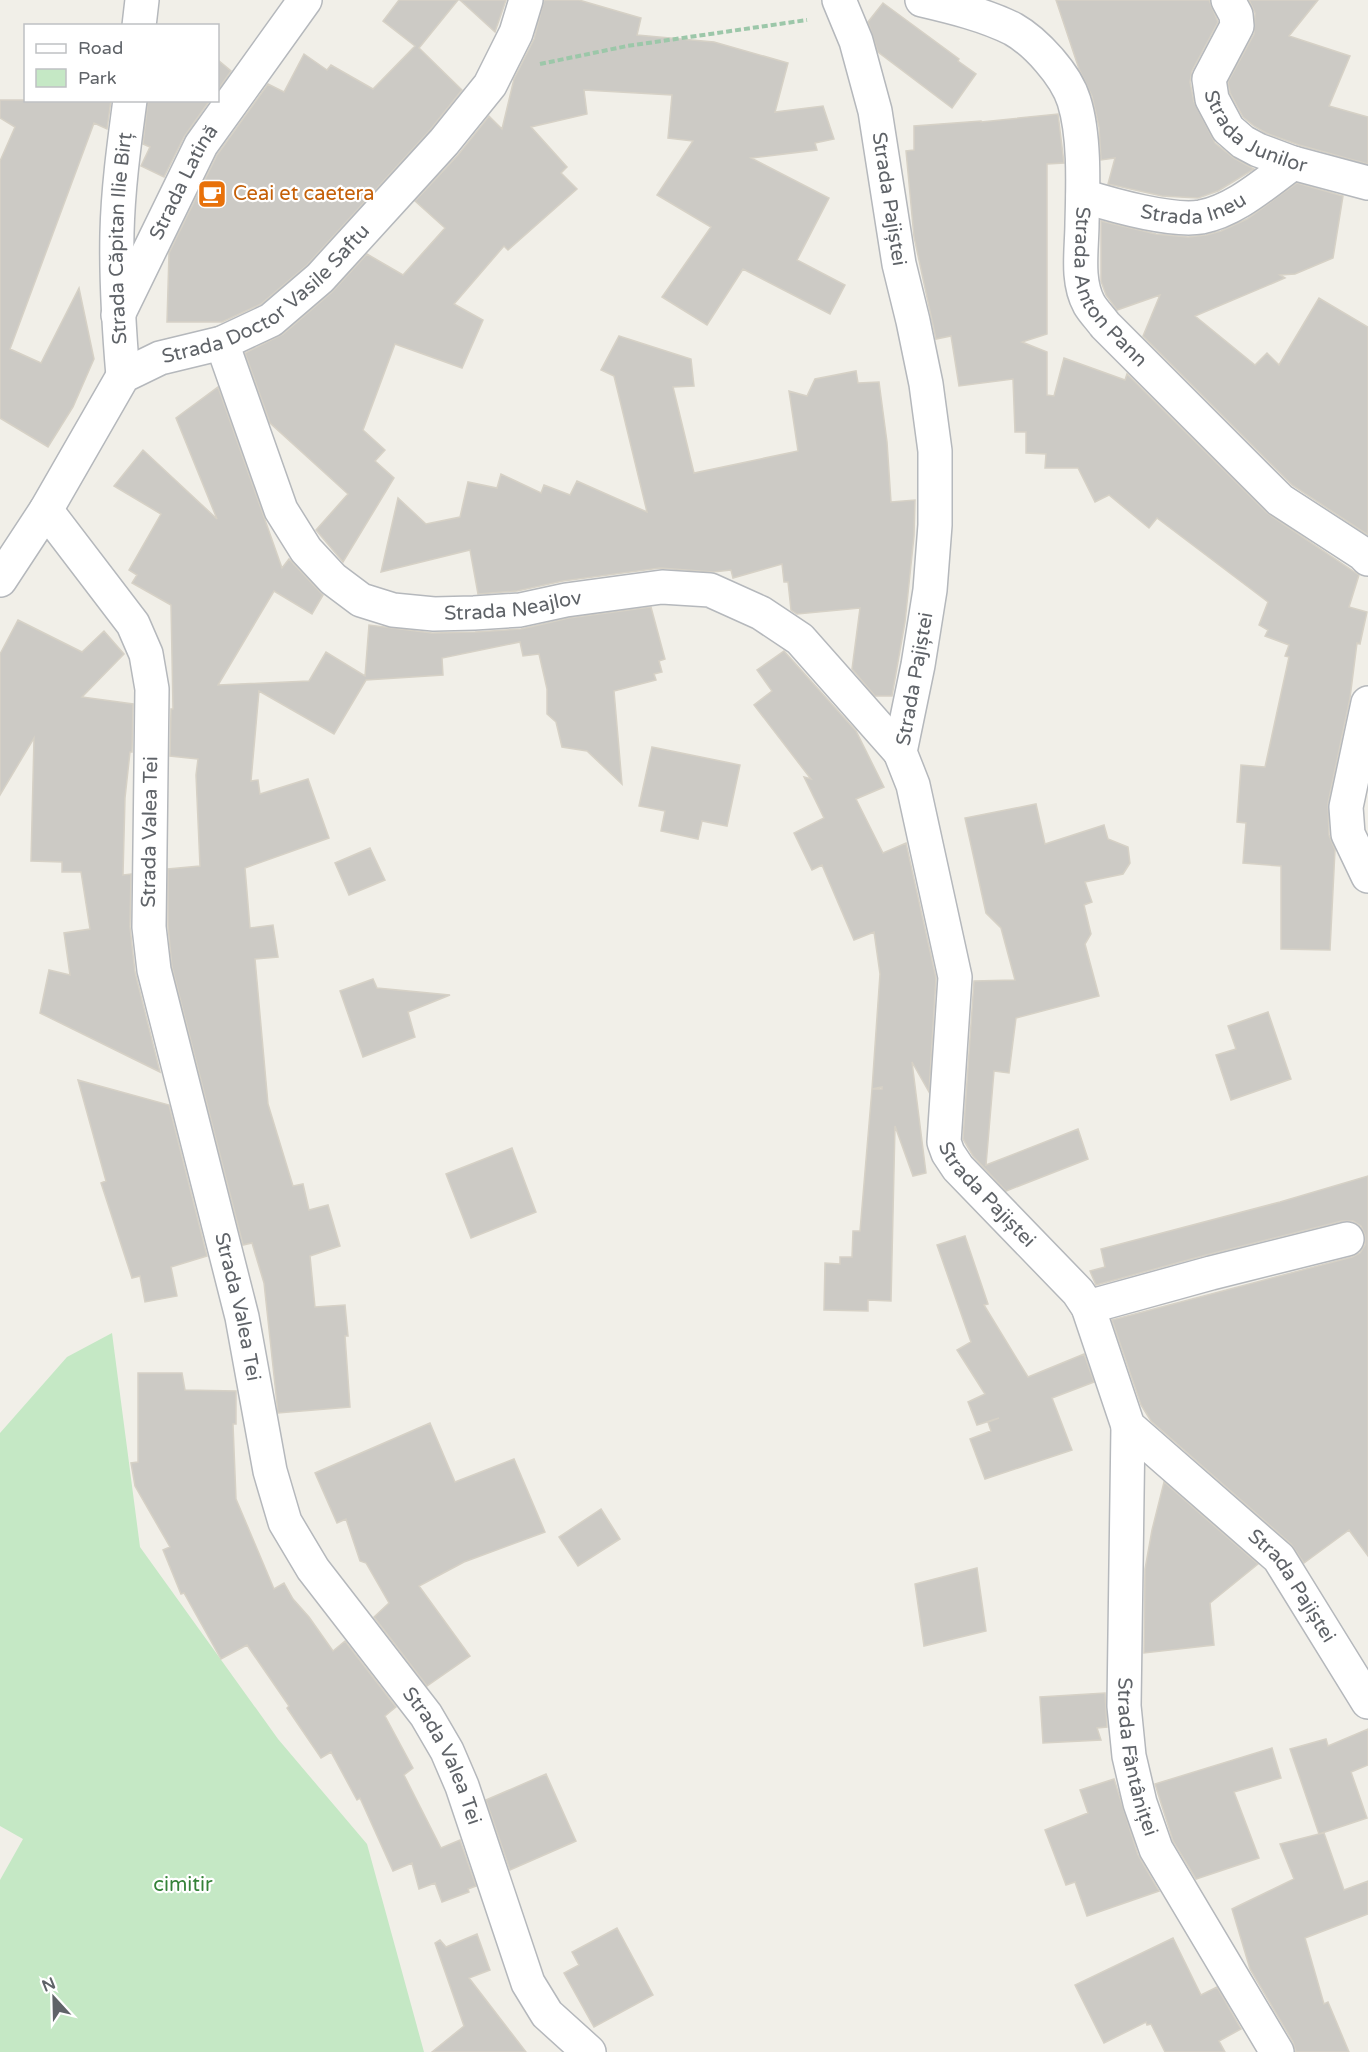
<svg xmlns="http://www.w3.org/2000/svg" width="1368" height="2052" viewBox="0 0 1368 2052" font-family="'Varela Round',sans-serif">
  <rect width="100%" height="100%" fill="#f1efe8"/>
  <!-- green -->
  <path fill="#c5e8c5" d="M112,1333l28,214 138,192 89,105 57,208h-424v-172l23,-41 -23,-13v-393l67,-76z"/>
  <!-- building -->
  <path fill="#cccac5" stroke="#d6d1c6" stroke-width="1.5" d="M399,0h59l-39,48 43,42 -32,40 -123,135 -46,39 -39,18h-55l2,-69 48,-98 51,-71 16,8 20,-38 23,16 4,-5 42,24 42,-43 -32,-25z
    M460,0h46l-11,32z
    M544,0h35l62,18 -4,17 77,7 74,21 -13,49 48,-6 11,33 -19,4 2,7 -66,8 78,40 -32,62 48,25 -15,29 -87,-45 -36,56 -45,-28 49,-70 -54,-32 36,-54 -25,-3 4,-43 -88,-5 3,24 -56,13 36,40 -6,6 16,16 -69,61 -4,-4 -50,58 29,16 -21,48 -67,-24 -32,86 22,20 -10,11 19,17 -51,84 -27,-32 32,-36 -78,-71 -25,-70 38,-19 49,-42 35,-38 36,21 42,-47 -30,-27 43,-46 31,-39 13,13 12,-50 20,-40z
    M1056,0h153l9,22 -26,49 -2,11 4,20 21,41 19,15 20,11 -36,22 -20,7 -36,-2 -54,-12 7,-26 -14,2 -2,-33 -7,-31 -13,-27z
    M1249,0h69l-29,36 61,20 -21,50 39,11v47l-69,-19 -33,-12 -12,-7 -11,-9 -13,-24 -2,-11 26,-48 1,-21z
    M883,3l76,56 -1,2 18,13 -24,34 -74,-56 -10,-30z
    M218,60l13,11 -13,19z
    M0,100h111l-4,29 -13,-6 -84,226 31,14 38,-75 15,71 -21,48 -25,40 -48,-29v-257l15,-34 -15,-9z
    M148,100h62l-26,37 -20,40 -23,-11 9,-19 -7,-3z
    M1058,114l6,49 -17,1v170l-25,8 25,10v43l7,1 10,-38 61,22 2,-6 140,139 92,62 -10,32 18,5 -7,32 -3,-1 -7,55 -22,105 1,32 6,15 -5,100 -49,-1v-83l-38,-3 3,-40 -9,-1 4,-57 24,2 24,-110 -4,-1 4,-11 -24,-9 3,-6 -9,-5 9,-23 -111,-84 -8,10 -40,-33 -14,7 -17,-34h-33l1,-14 -20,-1v-21h-11l-2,-53 -54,7 -8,-50 -15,3 -22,-102 -8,-86 8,-1v-24l67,-5v1z
    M1297,183l46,13 -10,62 -38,16 -15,1 5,3 -90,38 60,49 12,-12 12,12 40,-67 49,29v208l-76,-50 -149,-149 17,-41 -43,15 -11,-15 -5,-14v-60l55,13 32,3 18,-2 15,-4 26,-12z
    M619,336l72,23 3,27 -21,1 21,86 104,-22 -9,-60 18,5 8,-17 41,-8 2,12 21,-1 8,60 4,60 24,-2 -1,36 -9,86 -13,74h-17l-23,-27 8,-61 -63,6 -6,-4 -3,-28h-4l-2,-18 -49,14 -2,-8 -18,2 -53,-4 -97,13 -46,10 -39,3 -8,-44 -89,22 17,-74 28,26 34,-7 8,-35 29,6 4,-14 40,19 3,-8 26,10 7,-14 70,31 -33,-136 -13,-6z
    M218,387l64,181 7,-9 34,36 -11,19 -38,-23 -56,94 91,-4 17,-29 39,24 4,-51 63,8 43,-1 46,-3 48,-11 82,-11 14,52 -6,2 3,11 -8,2 2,6 -42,11 8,93 -35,-33 -25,-4 -6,-25 -9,-8v-25l-8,-35 -16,2 -3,-14 -78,16 1,17 -77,5 -32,54 -75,-43 -8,90 7,-1 2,14 48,-15 21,59 -84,30 5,60 23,-3 5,32 -23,2 13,145 25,82 10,-2 6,26 19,-5 12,41 -30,10 5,51 30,-2 3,31h-3l5,71 -72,6 -14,-130 -12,-40 -9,2 -71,-278 -4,-41v-57l32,-3 -4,-91 2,-16 -28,-3 1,-47h2l-2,-104 -39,-22 5,-8 -8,-5 32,-56 -47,-28 29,-36 74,69 -41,-101z
    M18,620l64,32 22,-21 20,23 -42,43 51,7 -1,48h-2l-5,46 -2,77 8,-1 -1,53 5,45 25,100 -120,-59 9,-43 21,5 -6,-42 26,-4 -9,-57h-19v-10l-31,-1 3,-123 -34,57v-141z
    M784,651l72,80 28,56 -28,12 27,54 23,-10 30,135 -7,114 -17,-30 14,111 -13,3 -18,-50 -4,175 -23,-1v11l-44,-1 1,-47 15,1v-7h12l1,-26h7l12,-142h10v-2l-10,2 8,-115 -6,-42 -20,8 -32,-75 -10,5 -18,-37 30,-15 -20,-41 7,2 -57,-74 18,-14 -15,-21z
    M652,747l88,18 -13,61 -25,-5 -4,18 -37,-8 4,-20 -26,-5z
    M1036,804l9,40 59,-19 4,14 20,8 2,16 -7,11 -38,8 7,20 -8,3 7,29 -6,10 14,52 -83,22 -7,55 -15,-2 -8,94 92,-36 10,30 -82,32 -33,-35 -10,-17 11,-158 41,-1 -14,-52 -15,-15 -21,-95z
    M370,848l15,32 -36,15 -14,-32z
    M373,979l4,9 73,7 -42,17 7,25 -52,20 -23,-66z
    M1268,1012l23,67 -60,21 -15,-45 20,-6 -8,-23z
    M78,1080l91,25 38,151 -36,11 6,29 -32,6 -5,-26 -8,2 -31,-95 5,-2z
    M512,1148l24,64 -65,26 -25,-64z
    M1368,1176v380l-19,-26 -45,33 -13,-19 -140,-123 -10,-16 -29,-85 240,-63 8,-4 5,-8v-10l-4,-9 -8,-5h-11l-136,34 -110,30 -6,-14 15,-4 -4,-18 179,-47z
    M965,1236l23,68 -4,1 44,72 56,-23 10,28 -42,16 20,52 -87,29 -15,-40 21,-8 -3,-9 11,-4 -22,7 -9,-23 17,-8 -28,-44 14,-8 -34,-97z
    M138,1373h44l3,17 51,1v33h-3l3,75 38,90 10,-6 9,16 16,18 24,34 12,-10 51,66 -11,9 28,52 -9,7 37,73 19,-8 16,46 -8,3 1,3 -27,10 -7,-19 -16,6 -7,-26 -19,8 -33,-73 -3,2 -26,-48 -10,6 -34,-50 2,-2 -42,-61 -26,14 -37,-66 -3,1 -18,-44 7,-3 -35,-61 -4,-23 7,-1z
    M430,1423l25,59 59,-23 31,73 -81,30 -45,24 51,70 -43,30 -53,-69 15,-14 -23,-40 -6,-2 -14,-42 -9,4 -22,-50z
    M1164,1482l94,82 -48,39 4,42 -70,8 1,-84 7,-39z
    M601,1509l19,30 -42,27 -19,-29z
    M977,1568l9,63 -62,15 -9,-62z
    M1105,1693l2,34 -10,1 4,12 -58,3 -3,-46z
    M1368,1729v36l-17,7 16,46 -48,16 5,-1 20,57 24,-9v33l-63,24 19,66 4,-2 21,50h-53l-3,-10 -43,-73 -18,-60 62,-30 -14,-35 39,-10 -29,-85 36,-10 2,7z
    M1272,1748l9,30 -47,14 25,66 -63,21 -23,-38 -18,-57z
    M546,1774l30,67 -66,29 -24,-70z
    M1114,1779l24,76 21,36 -72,25 -12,-34 -9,3 -21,-55 43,-17 -8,-23z
    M617,1928l36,67 -59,32 -30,-54 15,-8 -7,-13z
    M477,1934l13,36 -21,8 57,74h-94l32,-26 -29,-83 5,-3 6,7z
    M1173,1938l28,57 16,-8 24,42 -22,12 6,11h-60l-14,-28 -4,1 -1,-3 -42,21 -29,-58z"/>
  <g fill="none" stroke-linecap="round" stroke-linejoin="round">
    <!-- minor casing -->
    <g stroke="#b5b8bc" stroke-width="36">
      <g id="minor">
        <path id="s1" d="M839,0l17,41 19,70 24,153 14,57 13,63 9,67v74l-5,65 -12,75 -18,87 13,33 42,192 -11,165 4,11 10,15 120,124 10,15 40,119 151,132 89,144"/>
        <path id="s2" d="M922,0c30,7 63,15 91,29 23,13 53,46 61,72 11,35 9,85 8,122 0,26 -6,57 7,81 4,7 11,14 16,21l175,175 83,54 5,5"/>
        <path id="s3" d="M1228,0l8,15 1,11 -28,53 3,20 16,30 15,13 15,8 35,13 75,20"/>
        <path d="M139,26l3,-26"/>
        <path id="s4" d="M1083,196c29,9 89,26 118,21 35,-7 64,-34 92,-54"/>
        <path id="s5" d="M118,315l83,-170 104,-145"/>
        <path id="s6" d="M222,343l59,167 25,40 27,29 28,21 32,10 41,4 40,-1 46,-3 46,-10 96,-13 48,3 51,23 39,26 100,113"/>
        <path id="s7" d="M123,376c-4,-47 -7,-95 -6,-143 1,-44 7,-88 13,-133"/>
        <path id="s8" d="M46,510l87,114 13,30 6,35 -3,238 5,43 88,347 28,154 15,51 28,47 113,146 21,36 15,35 66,197 19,31 42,38"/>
        <path id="s9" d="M0,580l46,-70 77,-134 37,-18 62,-15 49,-23 49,-42 124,-136 46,-57 26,-52 10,-33"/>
        <path d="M1368,703l-22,104 2,27 20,42"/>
        <path d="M1088,1307l123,-34 136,-34"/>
        <path id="s10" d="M1128,1426l-4,280 5,50 11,47 16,46 121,203"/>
      </g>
    </g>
    <!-- path -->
    <path stroke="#9cc7a9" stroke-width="4" stroke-dasharray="6 3" stroke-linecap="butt" d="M540,64l87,-18 180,-26"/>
    <!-- minor -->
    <use href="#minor" stroke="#fff" stroke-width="33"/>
  </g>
  <!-- icons -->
  <defs>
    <g id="cafe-square" transform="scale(1.5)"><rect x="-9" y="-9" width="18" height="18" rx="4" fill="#e8710a" stroke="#fff"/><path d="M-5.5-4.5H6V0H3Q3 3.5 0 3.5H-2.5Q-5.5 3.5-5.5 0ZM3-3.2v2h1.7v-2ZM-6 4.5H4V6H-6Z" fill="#fff"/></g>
  </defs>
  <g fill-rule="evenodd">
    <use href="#cafe-square" x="212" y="194"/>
  </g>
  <g text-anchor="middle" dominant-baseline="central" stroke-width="4.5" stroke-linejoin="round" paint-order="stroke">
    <!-- street labels -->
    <g font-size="20" fill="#5f6368" stroke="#fff">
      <text stroke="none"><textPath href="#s3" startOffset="165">Strada Junilor</textPath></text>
      <text stroke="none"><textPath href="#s5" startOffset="148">Strada Latină</textPath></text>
      <text stroke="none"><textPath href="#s1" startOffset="206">Strada Pajiștei</textPath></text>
      <text stroke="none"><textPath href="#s4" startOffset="114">Strada Ineu</textPath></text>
      <text stroke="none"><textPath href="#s7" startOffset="138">Strada Căpitan Ilie Birț</textPath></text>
      <text stroke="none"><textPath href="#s2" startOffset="388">Strada Anton Pann</textPath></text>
      <text stroke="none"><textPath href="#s9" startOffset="406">Strada Doctor Vasile Saftu</textPath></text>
      <text stroke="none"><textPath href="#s6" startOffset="453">Strada Neajlov</textPath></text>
      <text transform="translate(915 679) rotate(-80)">Strada Pajiștei</text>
      <text transform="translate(150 832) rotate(-89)">Strada Valea Tei</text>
      <text stroke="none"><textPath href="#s1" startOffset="1232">Strada Pajiștei</textPath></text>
      <text stroke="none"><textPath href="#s8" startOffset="840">Strada Valea Tei</textPath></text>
      <text stroke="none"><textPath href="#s1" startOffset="1740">Strada Pajiștei</textPath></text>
      <text stroke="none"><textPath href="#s10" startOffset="332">Strada Fântâniței</textPath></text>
      <text stroke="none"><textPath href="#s8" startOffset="1344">Strada Valea Tei</textPath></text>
    </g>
    <!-- food labels -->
    <g font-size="20" fill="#c56008" stroke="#fff" text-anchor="start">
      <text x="233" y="194">Ceai et caetera</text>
    </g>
    <!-- park labels -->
    <g font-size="20" fill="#348238" stroke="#fff">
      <text x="183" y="1885">cimitir</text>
    </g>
  </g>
  <!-- legend -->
  <rect x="24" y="24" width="195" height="78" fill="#ffffff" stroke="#bfc1c3" stroke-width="1.5"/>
  <rect x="36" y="44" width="30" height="9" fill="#ffffff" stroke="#bfc1c3" stroke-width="1.5"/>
  <text x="78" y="54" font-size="18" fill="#5f6368">Road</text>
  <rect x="36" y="69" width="30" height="18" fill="#c5e8c5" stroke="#bfc1c3" stroke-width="1.5"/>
  <text x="78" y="84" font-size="18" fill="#5f6368">Park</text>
  <!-- north arrow -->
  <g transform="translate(54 1998) rotate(338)" stroke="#ffffff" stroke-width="4.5" paint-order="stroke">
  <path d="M0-4.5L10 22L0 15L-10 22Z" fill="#5f6368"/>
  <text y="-9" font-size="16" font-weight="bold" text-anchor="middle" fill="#5f6368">N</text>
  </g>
</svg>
